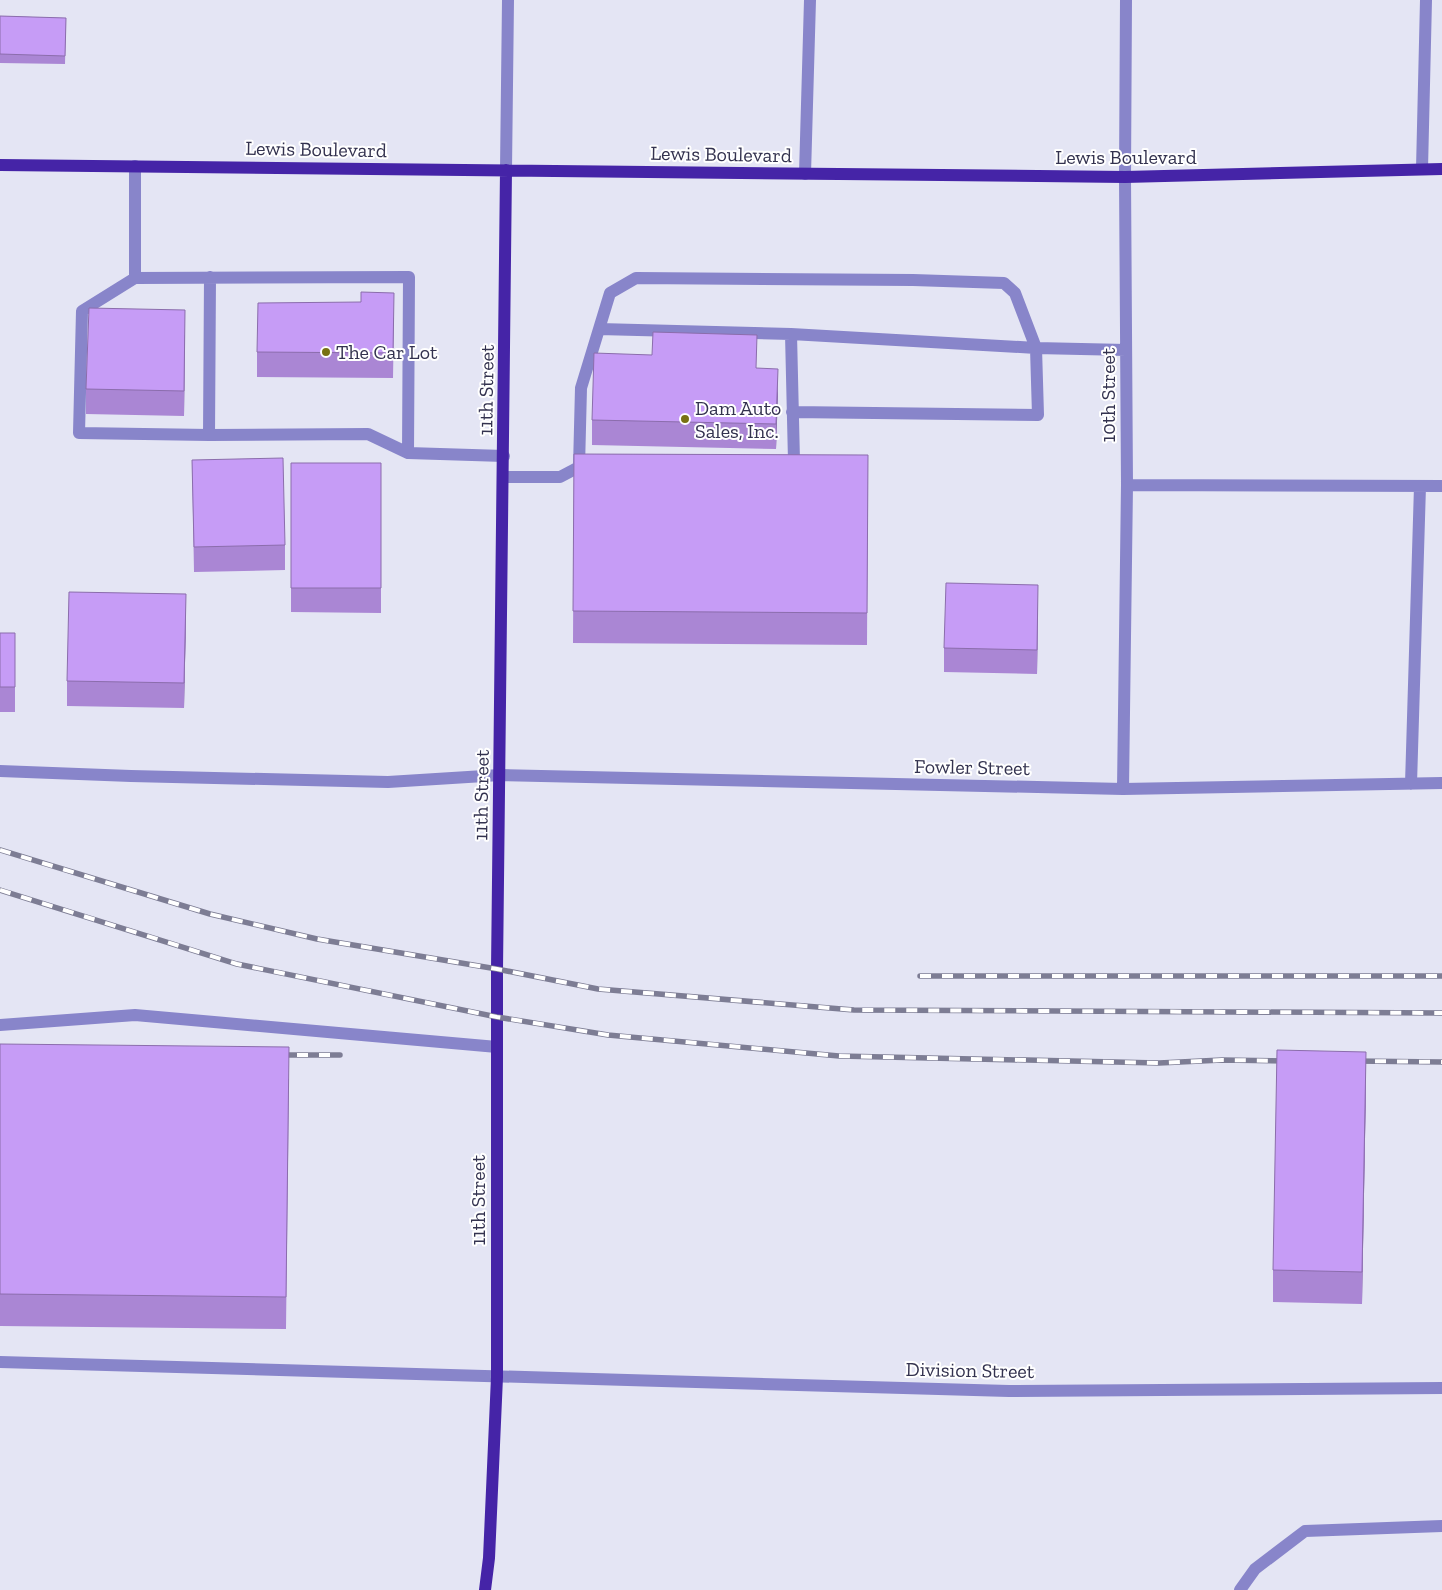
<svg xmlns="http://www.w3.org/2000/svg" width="1442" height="1590" viewBox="0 0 1442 1590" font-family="'Zilla Slab',serif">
  <rect width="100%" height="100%" fill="#e4e5f4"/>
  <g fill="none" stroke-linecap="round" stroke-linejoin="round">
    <!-- minor -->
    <path stroke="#8885ca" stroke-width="12" d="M135,166v112l274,-1 -1,176 -40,-19 -159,1 -130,-2 3,-122 53,-33
      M1422,169l4,-169
      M506,170l2,-170
      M805,174l5,-174
      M599,329l192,5
      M209,435l1,-158
      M408,453l96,3
      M785,461h9l-3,-127 245,14 90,2
      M579,467l2,-79 29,-95 26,-15 277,2 91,3 11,10 21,55 2,67 -246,-3
      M503,477h57l19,-10 6,-1
      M1127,485l315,1
      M0,771l131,5 257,6 112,-7 623,14 319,-6
      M1411,784l9,-298
      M1123,789l4,-304 -2,-308 1,-177
      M0,1025l135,-10 362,32
      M0,1362l1009,29 433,-3
      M1240,1590l15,-21 50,-38 137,-5"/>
    <!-- major -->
    <path stroke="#4524a7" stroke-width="12" d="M0,165l1125,12 317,-8
      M485,1590l4,-32 8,-181v-408l9,-799"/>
    <!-- rail casing -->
    <g stroke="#7d7d94" stroke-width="5.5">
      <path id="rail" d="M0,850l210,64 107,25 180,30 101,20 256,21 588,3
        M0,890l237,74 260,53 111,18 231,21 320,7 63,-3 69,1
        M920,976h522
        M275,1055h65
        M1353,1061l89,1"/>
    </g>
    <!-- rail -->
    <use href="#rail" stroke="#fff" stroke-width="4" stroke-dasharray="11" stroke-linecap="butt"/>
  </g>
  <!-- wall -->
  <path fill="#aa86d4" d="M0,16l66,2 -1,46 -65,-1z
    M361,302l33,16 -1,60 -136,-1v-25z
    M185,335l-1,81 -98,-2v-25z
    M756,368l22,25 -2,56 -184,-4v-25z
    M574,454l294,1 -1,190 -294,-2z
    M192,460l93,85v25l-91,2z
    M291,463h90v150l-90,-1z
    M1038,610l-1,64 -93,-2v-24z
    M186,618l-2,90 -117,-2v-25z
    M0,633h15v79h-15z
    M0,1044l289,35 -3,250 -286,-3z
    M1366,1084l-4,220 -89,-2v-32z"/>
  <!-- shaded-wall -->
  <path fill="#8b6dac" d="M185,310v25l-1,81v-25z
    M778,369v24l-2,56v-25z
    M1038,585v25l-1,64v-24z
    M186,594v24l-2,90v-25z
    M1366,1052v32l-4,220v-32z"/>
  <!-- building -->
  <path fill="#c69cf6" stroke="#8b6dac" d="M0,16l66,2 -1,38 -65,-2z
    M361,292l33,1 -1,60 -136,-1 1,-49 103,-1z
    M89,308l96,2 -1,81 -98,-2z
    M653,332l104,3 -1,33 22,1 -2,55 -184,-4 2,-67 58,2z
    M574,454l294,1 -1,158 -294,-2z
    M283,458l2,87 -91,2 -2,-87z
    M291,463h90v125h-90z
    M946,583l92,2 -1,65 -93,-2z
    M69,592l117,2 -2,89 -117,-2z
    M0,633h15v54h-15z
    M0,1044l289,3 -3,250 -286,-3z
    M1277,1050l89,2 -4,220 -89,-2z"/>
  <!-- markers -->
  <g fill="#787112" stroke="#fff" stroke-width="2">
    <circle cx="326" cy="352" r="5"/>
    <circle cx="685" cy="419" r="5"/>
  </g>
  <g text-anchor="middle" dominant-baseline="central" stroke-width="4" stroke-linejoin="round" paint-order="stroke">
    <!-- street labels -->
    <g font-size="20" fill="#33324f" stroke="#fff">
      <text transform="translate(316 149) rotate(1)">Lewis Boulevard</text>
      <text transform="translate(721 154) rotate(1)">Lewis Boulevard</text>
      <text x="1126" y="157">Lewis Boulevard</text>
      <text transform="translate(486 390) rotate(-89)">11th Street</text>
      <text transform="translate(1108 395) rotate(-90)">10th Street</text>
      <text transform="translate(972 767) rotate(1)">Fowler Street</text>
      <text transform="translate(481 795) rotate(-89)">11th Street</text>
      <text transform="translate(478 1200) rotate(-90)">11th Street</text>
      <text transform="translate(970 1370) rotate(1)">Division Street</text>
    </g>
    <!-- poi labels -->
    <g font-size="20" fill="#33324f" stroke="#fff" text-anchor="start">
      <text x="336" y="352">The Car Lot</text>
      <text x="695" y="408">Dam Auto<tspan x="695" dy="23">Sales, Inc.</tspan></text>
    </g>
  </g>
</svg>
